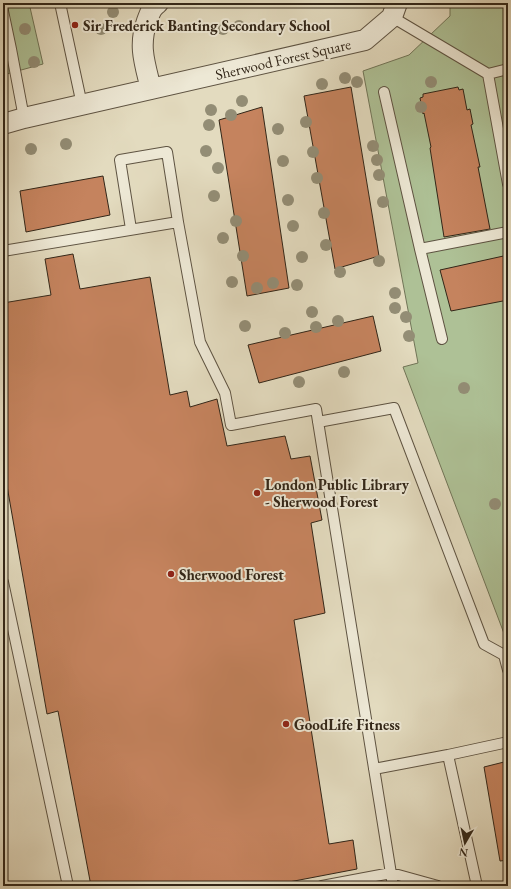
<svg xmlns="http://www.w3.org/2000/svg" width="511" height="889" viewBox="0 0 511 889" font-family="'EB Garamond',serif">
  <rect width="100%" height="100%" fill="#e3dbbf"/>
  <filter id="stains"><feTurbulence type="fractalNoise" baseFrequency=".005" numOctaves="4"/><feColorMatrix values="0 0 0 0 .2 0 0 0 0 .09 0 0 0 0 .02 0 0 0 .5 -.17"/></filter>
  <radialGradient id="worn" r=".72"><stop offset=".6" stop-color="#630" stop-opacity="0"/><stop offset="1" stop-color="#630" stop-opacity=".3"/></radialGradient>
  <!-- green -->
  <path fill="#aec196" stroke="#707457" d="M3,3h26l14,61 -40,11z
    M450,3h58v392l-2,1 2,8v240l-105,-277 15,-4 -55,-292 46,-16 41,-39z"/>
  <!-- building -->
  <path fill="#c5835e" stroke="#322618" d="M351,87l28,169 -44,13 -31,-173z
    M458,87l1,3 4,-1 4,21 3,-1 3,15 -2,1 9,42h-2l12,62 -46,8 -14,-89 1,-1 -7,-34 -1,1 -3,-16 3,-1v-3z
    M262,107l27,181 -42,8 -28,-176z
    M103,176l7,39 -84,17 -6,-41z
    M73,254l7,35 70,-12 20,118 17,-4 3,16 27,-8 10,47 58,-10 6,23 19,-3 12,64 -11,3 14,90 -31,7 35,224 24,-4 4,29 -89,17h-177l-33,-175 -11,3 -44,-251v-160l48,-8 -6,-36z
    M508,255v45l-57,11 -11,-41z
    M373,316l8,35 -122,32 -11,-38z
    M508,761v99l-8,1 -16,-94z"/>
  <g fill="none" stroke-linecap="round" stroke-linejoin="round">
    <!-- lane casing -->
    <g stroke="#5e5342" stroke-width="12">
      <path id="lane" d="M60,3l22,102
        M3,11l8,38
        M392,17l96,57
        M3,51l8,-2 13,69
        M508,69l-20,5 20,110
        M384,92l36,157
        M131,229l-11,-69 47,-8 11,70
        M3,251l175,-29 22,120 25,51 6,32 85,-16 77,477
        M442,339l-22,-90 88,-17
        M318,422l76,-14 90,236 20,11 4,15
        M3,582l65,304
        M374,769l74,-14
        M322,886l69,-13 47,13
        M477,886l-29,-131 60,-13"/>
    </g>
    <!-- street casing -->
    <g stroke="#5e5342" stroke-width="22">
      <path id="street" d="M151,89c-6,-25 -13,-43 -4,-68 3,-8 4,-13 11,-18
        M3,124l21,-6 341,-78 27,-23 5,-14"/>
    </g>
    <!-- lane -->
    <use href="#lane" stroke="#ede8d5" stroke-width="10"/>
    <!-- street -->
    <use href="#street" stroke="#ede8d5" stroke-width="20"/>
  </g>
  <!-- trees -->
  <g fill="#938d75">
    <circle cx="113" cy="12" r="6"/>
    <circle cx="239" cy="26" r="6"/>
    <circle cx="25" cy="29" r="6"/>
    <circle cx="101" cy="29" r="6"/>
    <circle cx="223" cy="29" r="6"/>
    <circle cx="34" cy="62" r="6"/>
    <circle cx="345" cy="78" r="6"/>
    <circle cx="357" cy="82" r="6"/>
    <circle cx="431" cy="82" r="6"/>
    <circle cx="322" cy="84" r="6"/>
    <circle cx="242" cy="101" r="6"/>
    <circle cx="421" cy="107" r="6"/>
    <circle cx="211" cy="110" r="6"/>
    <circle cx="231" cy="115" r="6"/>
    <circle cx="306" cy="122" r="6"/>
    <circle cx="209" cy="125" r="6"/>
    <circle cx="278" cy="129" r="6"/>
    <circle cx="66" cy="144" r="6"/>
    <circle cx="373" cy="146" r="6"/>
    <circle cx="31" cy="149" r="6"/>
    <circle cx="206" cy="151" r="6"/>
    <circle cx="313" cy="152" r="6"/>
    <circle cx="377" cy="160" r="6"/>
    <circle cx="283" cy="161" r="6"/>
    <circle cx="218" cy="168" r="6"/>
    <circle cx="379" cy="175" r="6"/>
    <circle cx="317" cy="178" r="6"/>
    <circle cx="214" cy="196" r="6"/>
    <circle cx="288" cy="200" r="6"/>
    <circle cx="383" cy="202" r="6"/>
    <circle cx="324" cy="213" r="6"/>
    <circle cx="236" cy="221" r="6"/>
    <circle cx="293" cy="226" r="6"/>
    <circle cx="223" cy="238" r="6"/>
    <circle cx="326" cy="245" r="6"/>
    <circle cx="243" cy="256" r="6"/>
    <circle cx="302" cy="257" r="6"/>
    <circle cx="379" cy="261" r="6"/>
    <circle cx="340" cy="272" r="6"/>
    <circle cx="232" cy="282" r="6"/>
    <circle cx="273" cy="283" r="6"/>
    <circle cx="297" cy="285" r="6"/>
    <circle cx="257" cy="288" r="6"/>
    <circle cx="395" cy="293" r="6"/>
    <circle cx="395" cy="308" r="6"/>
    <circle cx="312" cy="312" r="6"/>
    <circle cx="406" cy="317" r="6"/>
    <circle cx="338" cy="321" r="6"/>
    <circle cx="245" cy="326" r="6"/>
    <circle cx="316" cy="327" r="6"/>
    <circle cx="285" cy="333" r="6"/>
    <circle cx="409" cy="336" r="6"/>
    <circle cx="344" cy="372" r="6"/>
    <circle cx="299" cy="382" r="6"/>
    <circle cx="464" cy="388" r="6"/>
    <circle cx="495" cy="504" r="6"/>
  </g>
  <!-- markers -->
  <g fill="#8f2418" stroke="#ede8d5" stroke-width="1.5">
    <circle cx="75" cy="25" r="4"/>
    <circle cx="257" cy="493" r="4"/>
    <circle cx="171" cy="574" r="4"/>
    <circle cx="286" cy="724" r="4"/>
  </g>
  <g text-anchor="middle" dominant-baseline="central" stroke-width="4" stroke-linejoin="round" paint-order="stroke">
    <!-- poi labels -->
    <g font-size="15" font-weight="bold" fill="#322618" stroke="#ede8d5" text-anchor="start">
      <text x="83" y="25">Sir Frederick Banting Secondary School</text>
      <text x="265" y="484">London Public Library<tspan x="265" dy="17">- Sherwood Forest</tspan></text>
      <text x="179" y="574">Sherwood Forest</text>
      <text x="294" y="724">GoodLife Fitness</text>
    </g>
    <!-- street labels -->
    <g font-size="15" fill="#322618" stroke="#ede8d5">
      <text transform="translate(283 59) rotate(-13)">Sherwood Forest Square</text>
    </g>
  </g>
  <!-- margin -->
  <rect width="511" height="889" fill="none" stroke="#e3dbbf" stroke-width="16"/>
  <rect x="4" y="4" width="503" height="881" fill="none" stroke="#322618" stroke-width="2"/>
  <rect x="8" y="8" width="495" height="873" fill="none" stroke="#322618"/>
  <!-- north arrow -->
  <g transform="translate(465 843) rotate(189)" stroke="#ede8d5" stroke-width="3" paint-order="stroke">
  <path d="M0-3L7 15L0 10L-7 15Z" fill="#322618"/>
  <text y="-6" font-size="11" font-weight="bold" text-anchor="middle" fill="#322618">N</text>
  </g>
  <rect width="100%" height="100%" filter="url(#stains)"/>
  <rect width="100%" height="100%" fill="url(#worn)"/>
</svg>
